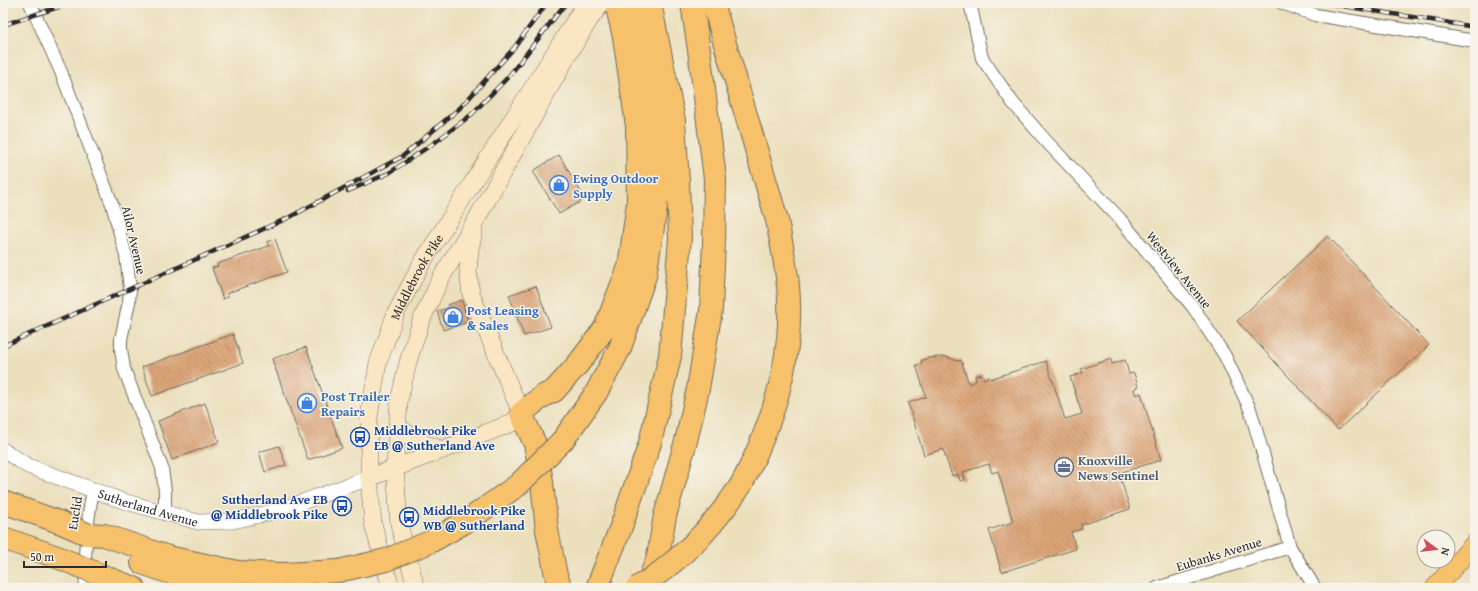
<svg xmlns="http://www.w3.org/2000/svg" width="1478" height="591" viewBox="0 0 1478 591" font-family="'Gentium Book Plus',serif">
  <defs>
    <pattern id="building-back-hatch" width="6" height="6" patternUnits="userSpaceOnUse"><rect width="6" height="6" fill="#dba477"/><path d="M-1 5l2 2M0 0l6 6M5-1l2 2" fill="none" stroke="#b28662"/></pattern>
  </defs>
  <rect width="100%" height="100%" fill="#f7f3e8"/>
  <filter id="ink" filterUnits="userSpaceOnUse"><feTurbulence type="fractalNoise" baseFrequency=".025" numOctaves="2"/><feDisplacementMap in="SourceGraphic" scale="8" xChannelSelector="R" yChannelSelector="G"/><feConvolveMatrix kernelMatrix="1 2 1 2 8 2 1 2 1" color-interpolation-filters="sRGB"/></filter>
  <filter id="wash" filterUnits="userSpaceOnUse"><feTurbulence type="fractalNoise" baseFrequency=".012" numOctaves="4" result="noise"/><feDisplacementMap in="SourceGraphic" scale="16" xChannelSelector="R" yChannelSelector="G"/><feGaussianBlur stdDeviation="0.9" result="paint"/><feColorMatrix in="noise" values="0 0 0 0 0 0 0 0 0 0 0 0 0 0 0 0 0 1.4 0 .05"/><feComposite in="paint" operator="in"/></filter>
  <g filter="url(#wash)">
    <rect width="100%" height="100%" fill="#ebdfbc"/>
    <g id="blocks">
      <!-- building -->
      <path fill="url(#building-back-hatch)" d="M559,155l26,44 -26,15 -26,-43z
        M1328,236l101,109 -91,85 -101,-109z
        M275,239l12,33 -60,21 1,4 -5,2 -11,-31 6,-2 -1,-2 52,-18 -2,-4z
        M536,286l15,41 -27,9 -15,-41z
        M462,300l6,22 -25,8 -6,-19 11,-3 -1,-3z
        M233,334l10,29 -91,33 -10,-29z
        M306,347l36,101 -34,12 -36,-101z
        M938,357h9l11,4 3,-1 8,24 7,-3 -1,-5 7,-2 2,5 5,-2 1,2 56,-18 19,58 17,-5 -12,-37 13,-4 -2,-4 30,-10 1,5 13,-4 4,14 5,-1 4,14 -4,2 2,6 5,-2 20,67 -42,13 11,36 -49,16 1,4 -11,3 5,17 -74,23 -13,-42 24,-8 -15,-51 -6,2 -3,-9 -26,8 2,7 -5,2 -2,-7 -6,2 -9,-27 -19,6 -16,-52 18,-6 -10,-32 6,-1 -1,-3 7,-3z
        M205,403l14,39 -47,18 -14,-39z
        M279,446l7,19 -21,7 -6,-20z"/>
    </g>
  </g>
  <g filter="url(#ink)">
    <use href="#blocks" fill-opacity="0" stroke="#6e6a5e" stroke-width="1"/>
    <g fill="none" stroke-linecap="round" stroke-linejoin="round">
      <!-- minor casing -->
      <g stroke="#6e6a5e" stroke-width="14">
        <path id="minor" d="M30,3l31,69 51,132 14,52 4,32 -1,14 -8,37v10l3,20 38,99 3,23v23
          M970,3l12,55 31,45 34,39 73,77 73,88 32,49 25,53 40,138 25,41
          M1282,3l33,12 160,26
          M86,588c-3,-34 1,-65 7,-98
          M1157,588l133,-41"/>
      </g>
      <!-- tertiary casing -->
      <g stroke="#6e6a5e" stroke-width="16">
        <g id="tertiary">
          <path id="s1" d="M3,450l25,16 95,35 75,21 35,-1 44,-10 92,-33"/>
        </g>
      </g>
      <!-- secondary casing -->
      <g stroke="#6e6a5e" stroke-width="18">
        <g id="secondary">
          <path d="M397,425l18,15 28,10"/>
          <path d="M369,478l143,-55 9,-10 -50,-119 -3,-23 2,-22 4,-17"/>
          <path id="s2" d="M391,588l-18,-64 -4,-46v-61l9,-54 18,-50 24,-47 166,-263"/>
          <path d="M416,588l-17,-64 -4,-57 4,-66 9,-39 13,-41 20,-43 35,-58 92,-165 22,-36 12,-16"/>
        </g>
      </g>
      <!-- primary casing -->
      <g stroke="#6e6a5e" stroke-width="20">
        <path id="primary" d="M1435,588l40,-45"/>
      </g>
      <!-- motorway casing -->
      <g stroke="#6e6a5e" stroke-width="24">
        <path id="motorway" d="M713,3l64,217c4,22 9,44 11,66 7,71 -15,138 -47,199
          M563,440l33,-47 24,-45 25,-72 11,-68 2,-27 -3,-60 -18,-111
          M3,502l56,20
          M87,534l17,1 64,22 70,15 46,2 54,-3
          M3,538l54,19
          M142,563l43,15 38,10
          M113,580l21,8
          M561,588l-5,-13 -9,-45 -5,-48 -7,-38 -14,-31 22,-17 11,-5 24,-27 27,-36 24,-61 9,-64 -1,-77 -13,-89 -8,-34
          M597,588l24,-61 29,-84 20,-87 10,-117 -2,-58 -4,-60 -24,-118
          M645,588l12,-27 8,-45 21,-75 12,-52 13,-79 3,-68 1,-63 -15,-122 -8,-54"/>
      </g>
      <!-- minor -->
      <use href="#minor" stroke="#fff" stroke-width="12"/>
      <!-- tertiary -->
      <use href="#tertiary" stroke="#fff" stroke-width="15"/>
      <!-- secondary -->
      <use href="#secondary" stroke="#fbe6c4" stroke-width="17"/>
      <!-- primary -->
      <use href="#primary" stroke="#f6c16b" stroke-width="19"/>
      <!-- motorway -->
      <use href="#motorway" stroke="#f6c16b" stroke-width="22"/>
      <!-- rail casing -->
      <g stroke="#2b2b2b" stroke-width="4.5">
        <path id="rail" d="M1329,3l20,4 126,20
          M3,25l68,-22
          M348,191l41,-18 45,-30 37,-28 38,-39 57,-73
          M3,346l287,-129 113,-61 58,-49 53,-59 33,-45"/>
      </g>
      <!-- rail -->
      <use href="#rail" stroke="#f7f3e8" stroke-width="3" stroke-dasharray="9" stroke-linecap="butt"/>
      <!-- motorway-bridge casing -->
      <g stroke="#6e6a5e" stroke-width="24" stroke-linecap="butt">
        <path id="motorway-bridge" d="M59,522l28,12
          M57,557l56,23
          M338,571l48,-11 44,-18 37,-21 51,-36 45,-45
          M637,588c41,-25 77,-62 104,-103"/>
      </g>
      <!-- motorway-bridge -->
      <use href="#motorway-bridge" stroke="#f6c16b" stroke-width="22"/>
    </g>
  </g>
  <!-- icons -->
  <defs>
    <g id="shop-ring" transform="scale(1)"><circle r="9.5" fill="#f7f3e8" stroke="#3f7fe0" stroke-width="1.5"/><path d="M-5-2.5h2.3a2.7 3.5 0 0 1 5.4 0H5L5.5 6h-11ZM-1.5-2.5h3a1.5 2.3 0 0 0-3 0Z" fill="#3f7fe0"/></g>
    <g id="bus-ring" transform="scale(1)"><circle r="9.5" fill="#f7f3e8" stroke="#1a4fb4" stroke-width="1.5"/><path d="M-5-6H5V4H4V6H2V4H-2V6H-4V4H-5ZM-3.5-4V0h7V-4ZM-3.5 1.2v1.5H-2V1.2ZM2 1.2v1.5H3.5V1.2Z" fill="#1a4fb4"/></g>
    <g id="office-ring" transform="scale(1)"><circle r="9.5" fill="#f7f3e8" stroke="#5c6f8a" stroke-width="1.5"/><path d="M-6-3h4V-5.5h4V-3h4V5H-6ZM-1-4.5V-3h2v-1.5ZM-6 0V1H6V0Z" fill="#5c6f8a"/></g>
  </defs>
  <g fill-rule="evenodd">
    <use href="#shop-ring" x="559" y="185"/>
    <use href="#shop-ring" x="453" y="317"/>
    <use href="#shop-ring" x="307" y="403"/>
    <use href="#bus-ring" x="360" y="437"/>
    <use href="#office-ring" x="1064" y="467"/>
    <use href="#bus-ring" x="342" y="506"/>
    <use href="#bus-ring" x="409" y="517"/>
  </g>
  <g text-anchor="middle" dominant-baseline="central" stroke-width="3" stroke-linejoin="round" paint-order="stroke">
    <!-- shop labels -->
    <g font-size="13" font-weight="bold" fill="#366cbe" stroke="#f7f3e8" text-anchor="start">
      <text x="573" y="178">Ewing Outdoor<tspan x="573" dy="15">Supply</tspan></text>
      <text x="467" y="310">Post Leasing<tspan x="467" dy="15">&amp; Sales</tspan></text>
      <text x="321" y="396">Post Trailer<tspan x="321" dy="15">Repairs</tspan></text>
    </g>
    <!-- street labels -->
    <g font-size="13" fill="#2b2b2b" stroke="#f7f3e8">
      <text transform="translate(134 240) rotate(77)">Ailor Avenue</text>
      <text transform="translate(1179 270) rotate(51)">Westview Avenue</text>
      <text stroke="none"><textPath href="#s2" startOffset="323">Middlebrook Pike</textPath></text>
      <text stroke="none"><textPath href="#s1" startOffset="157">Sutherland Avenue</textPath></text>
      <text transform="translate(75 513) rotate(-81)">Euclid</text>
      <text transform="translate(1219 554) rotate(-17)">Eubanks Avenue</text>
    </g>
    <!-- transit labels -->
    <g font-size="13" font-weight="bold" fill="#164399" stroke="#f7f3e8" text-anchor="start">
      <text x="374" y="430">Middlebrook Pike<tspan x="374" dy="15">EB @ Sutherland Ave</tspan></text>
      <text x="328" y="499" text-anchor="end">Sutherland Ave EB<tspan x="328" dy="15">@ Middlebrook Pike</tspan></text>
      <text x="423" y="510">Middlebrook Pike<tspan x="423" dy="15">WB @ Sutherland</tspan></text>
    </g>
    <!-- service labels -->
    <g font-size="13" font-weight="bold" fill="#4e5e75" stroke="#f7f3e8" text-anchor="start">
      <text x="1078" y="460">Knoxville<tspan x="1078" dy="15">News Sentinel</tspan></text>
    </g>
  </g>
  <!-- margin -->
  <rect width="1478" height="591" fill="none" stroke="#f7f3e8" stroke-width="16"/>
  <!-- north arrow -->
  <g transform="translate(1436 549) rotate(105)"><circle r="19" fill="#f7f3e8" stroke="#a5a39c"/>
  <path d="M0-3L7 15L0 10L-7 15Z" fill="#d1495b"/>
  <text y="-6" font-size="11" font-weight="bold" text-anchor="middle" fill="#2b2b2b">N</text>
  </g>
  <!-- scale -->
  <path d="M24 561v6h82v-6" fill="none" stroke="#2b2b2b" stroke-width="2"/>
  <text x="30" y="561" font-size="12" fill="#2b2b2b" stroke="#f7f3e8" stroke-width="3" paint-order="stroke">50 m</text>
</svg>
